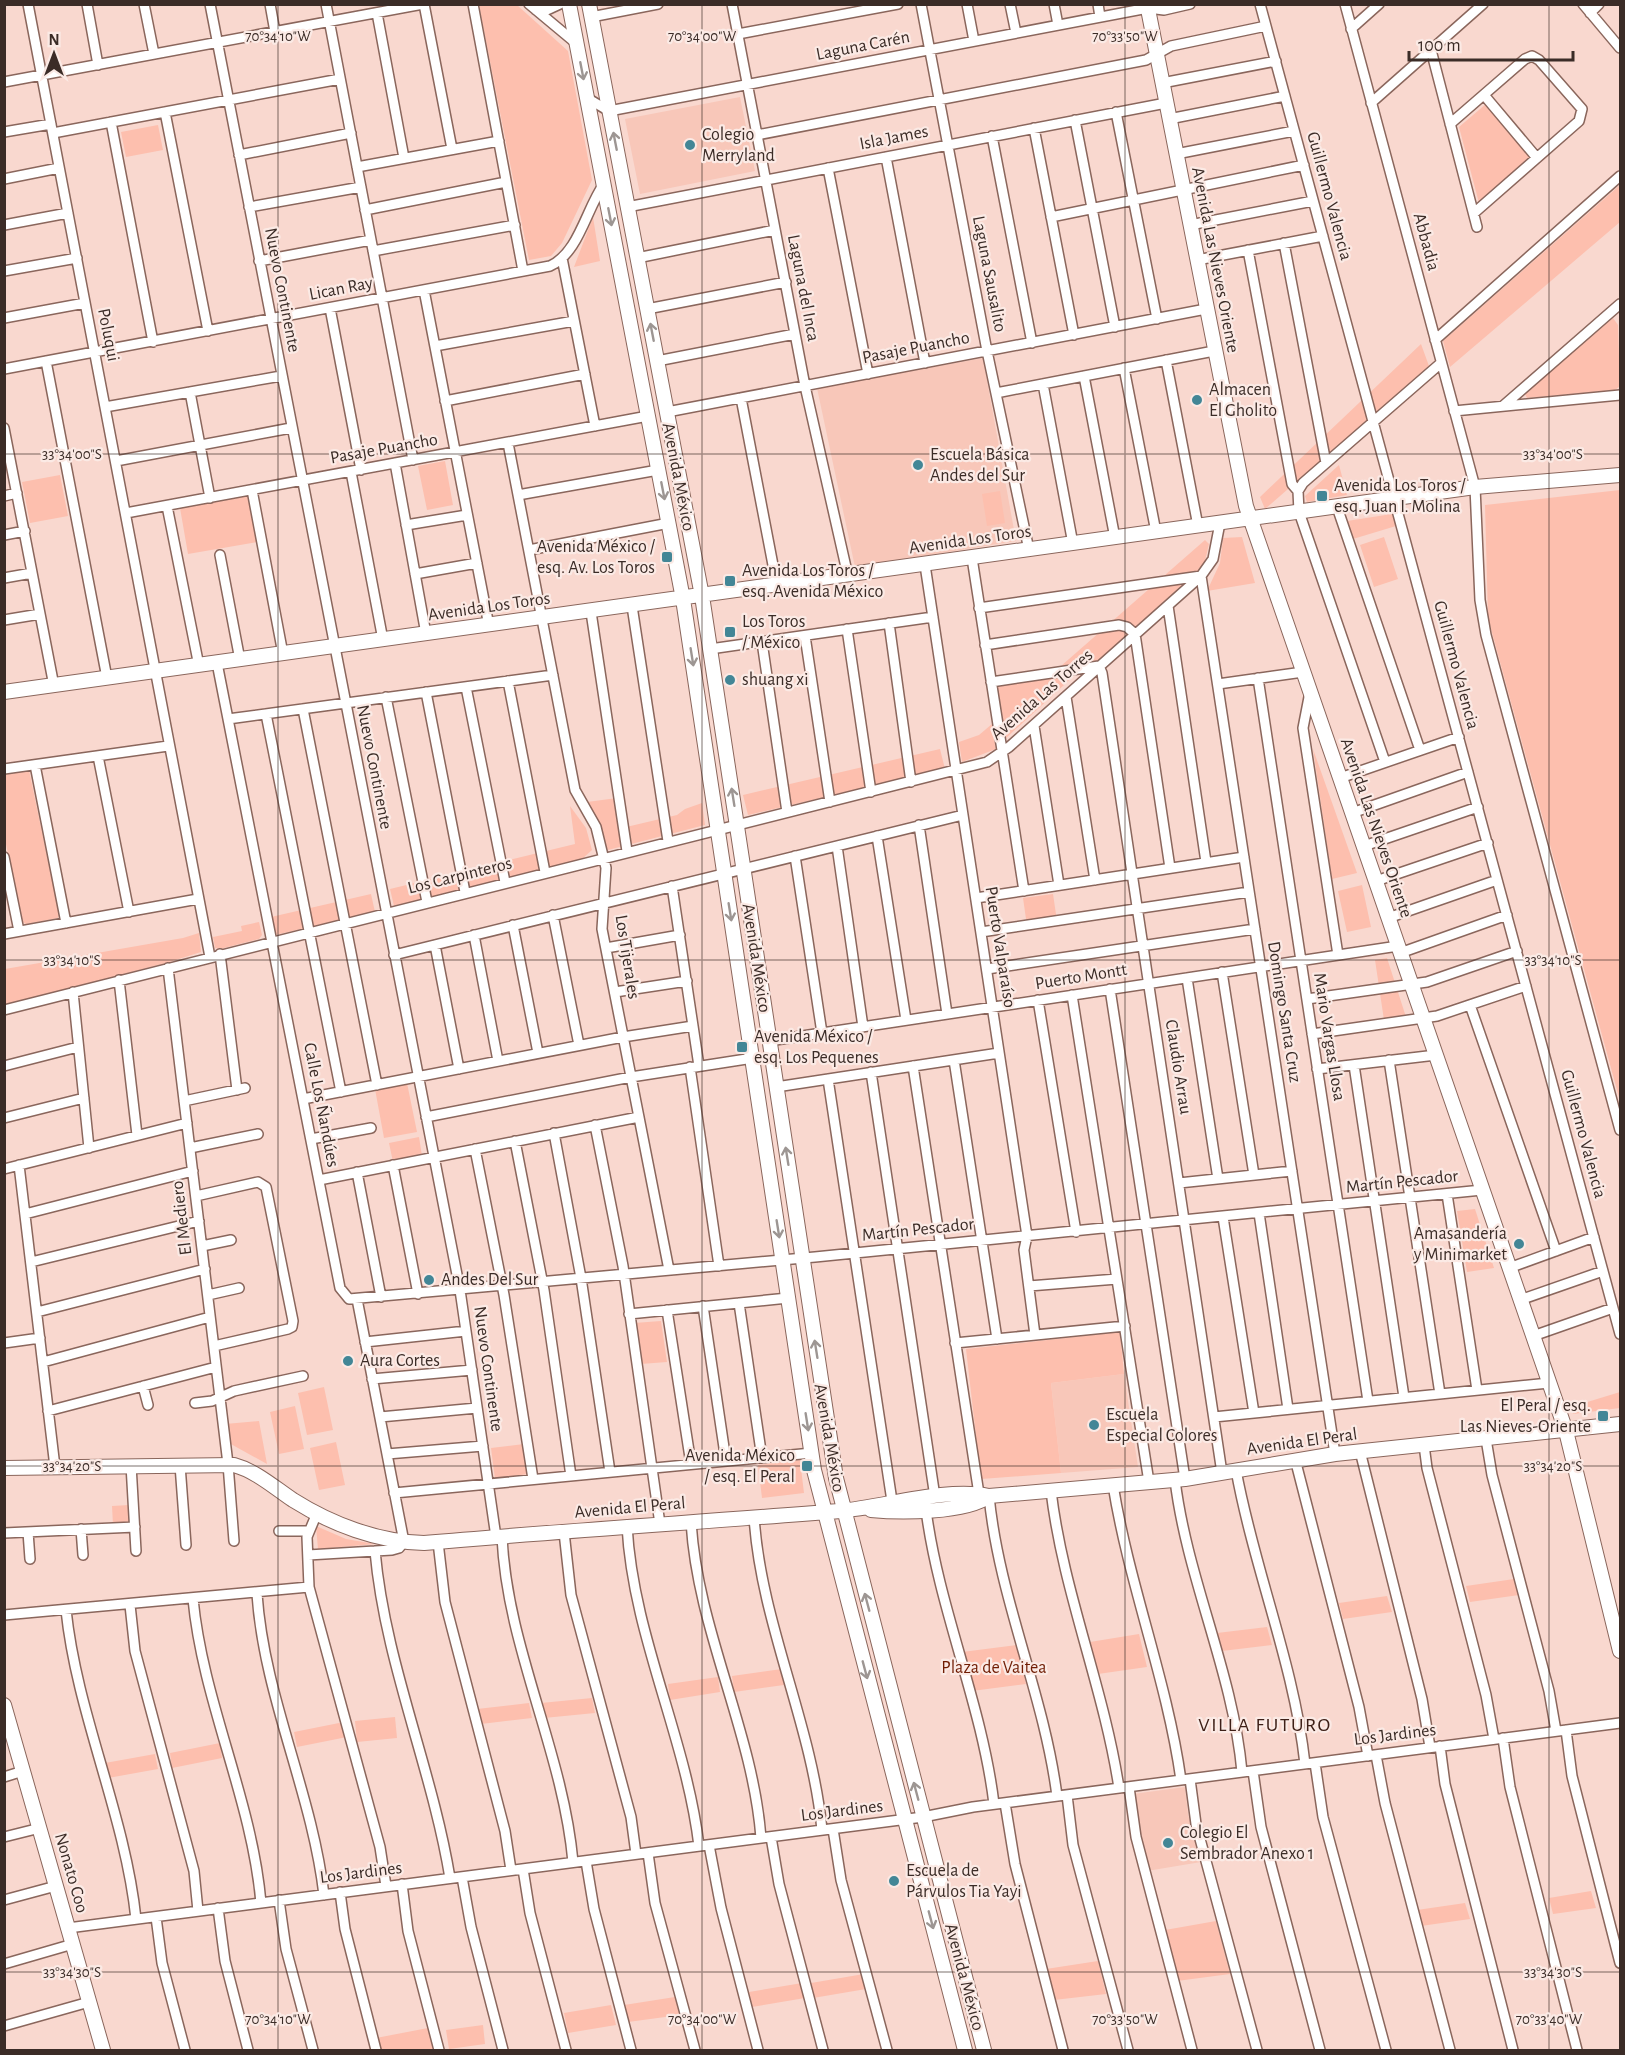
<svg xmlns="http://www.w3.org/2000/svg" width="1625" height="2055" viewBox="0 0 1625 2055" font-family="'Alegreya Sans',sans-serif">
  <rect width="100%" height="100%" fill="#f9d8cf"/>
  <!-- built -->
  <path fill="#f8c7b9" d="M740,97l15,74 -115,23 -15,-75z
    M983,358l33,183 -161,26 -38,-179z
    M1124,1374l14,93 -77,6 -10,-90z
    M1185,1787l3,27 13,48 -54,9 -12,-47 -2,-30z"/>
  <!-- green -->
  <path fill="#fdbfae" d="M479,5h38l51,46 24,129 -30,63 -11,13 -22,4z
    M1486,104l45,52 -52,47 -20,-76z
    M158,125l5,25 -37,7 -5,-25z
    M1620,185v37l-170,145 -7,-26z
    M593,217l7,44 -26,6z
    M1613,318l5,7 2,61 -5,4 -88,8 -2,-4z
    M1421,344l8,22 -164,143 -5,-12z
    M445,461l8,44 -26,5 -9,-44z
    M1339,465l8,30 -40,7 -2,-6z
    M60,475l8,41 -38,7 -8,-41z
    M1620,490v611l-132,-483 -3,-113z
    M1000,491l5,32 -18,3 -5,-32z
    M248,496l9,46 -69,12 -8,-46z
    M1392,514l4,12 -43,13 -6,-18z
    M1242,537l13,46 -48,8 13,-28 3,-25z
    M1384,537l14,42 -24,8 -14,-42z
    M1205,540l4,4 -5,21 -107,97 -36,4z
    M1076,674l-71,65 -3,-2 -7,-48 2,-3z
    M992,724l4,25 -34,13 -3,-20 20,-7z
    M940,749l5,20 -197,46 -5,-20z
    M1313,749l44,124 -25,6z
    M29,770l30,144 -1,4 -32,6 -5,-3 -16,-82 -1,-65z
    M617,798l5,30 55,-13 8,-6 17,-6 3,22 -97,25 -21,-48z
    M570,806l16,22 6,22 -10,9 -188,47 -4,-17 185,-45z
    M1362,885l9,42 -24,5 -9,-41z
    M371,894l4,18 -100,23 -4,-18z
    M1053,894l4,27 -30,5 -4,-28z
    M259,922l3,13 -3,4 -39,10 -5,-1 -2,-11 29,-6 -1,-5z
    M199,933l2,19 -35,11 -161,42v-36l178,-31z
    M1387,958l19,59 -22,3 -9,-60z
    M407,1083l10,49 -33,6 -9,-49z
    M419,1137l3,19 -29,6 -4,-19z
    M1475,1209l19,59 -27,4 -10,-61z
    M661,1321l6,41 -26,2 -7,-41z
    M1120,1332l4,42 -73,9 10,90 -80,6 -15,-130z
    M324,1387l9,43 -26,5 -9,-42z
    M1620,1392v16l-47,6 -2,-7z
    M295,1406l9,43 -25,5 -9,-42z
    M259,1421l8,43 -38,-21 -4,-19z
    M336,1442l9,43 -26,5 -9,-42z
    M524,1444l4,30 -33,5 -4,-31z
    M800,1460l4,33 -42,5 -4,-33z
    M129,1505l1,20h-17l-1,-19z
    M316,1526l30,13 29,5 -57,5z
    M1514,1579l5,16 -49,7 -4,-16z
    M1387,1596l5,16 -49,7 -4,-16z
    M1267,1627l5,18 -50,6 -5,-18z
    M1139,1634l8,33 -49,7 -8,-32z
    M1017,1645l9,39 -54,7 -10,-39z
    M782,1669l2,16 -50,7 -2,-16z
    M718,1677l2,15 -50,8 -2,-16z
    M592,1698l3,15 -51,5 -3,-15z
    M529,1703l3,15 -51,6 -4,-15z
    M395,1717l2,21 -40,4 -2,-21z
    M344,1722l3,15 -50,10 -3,-15z
    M220,1743l2,15 -50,10 -2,-15z
    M155,1754l3,15 -50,9 -3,-15z
    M1591,1891l5,17 -43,6 -4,-16z
    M1465,1903l5,16 -49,7 -4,-16z
    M1216,1921l14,53 -53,7 -12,-51z
    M1098,1961l8,33 -52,6 -8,-31z
    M864,1974l2,15 -53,9 -2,-15z
    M802,1983l3,15 -53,9 -3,-15z
    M675,1997l5,18 -52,7 -4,-17z
    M611,2005l5,20 -48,8 -4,-20z
    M483,2025l2,19 -36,5 -3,-19z
    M428,2028l5,22h-54l-3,-12z"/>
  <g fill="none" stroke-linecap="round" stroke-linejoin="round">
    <!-- street casing -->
    <g stroke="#8a665c" stroke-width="12">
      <path id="street" d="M28,4l182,953
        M87,4l11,61
        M144,4l10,50
        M210,4l250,1286 36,247
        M270,4l5,28
        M326,4l87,456
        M424,4l28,145
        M473,4l50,267
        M529,4l48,40
        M732,4l73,382 43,190
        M921,4l66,347 42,199
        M967,4l7,37
        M1010,4l6,29
        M1054,4l4,21
        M1098,4l2,13
        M1260,4l360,1330
        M1345,4l130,483 5,113 6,35 134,495
        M1583,4l37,44
        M536,10h11l13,-6
        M377,13l27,145
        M1590,13l9,-9
        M591,17l67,-13
        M1351,29l28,-25
        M738,34l160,-30
        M1431,50l46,177
        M4,82l419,-78
        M1162,83l114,-22
        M1484,95l53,63
        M587,98l22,13 539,-103 16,2 26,-6
        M1371,103l112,-99
        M165,112l43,219
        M1116,112l41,207
        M1169,119l116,-23
        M1075,120l40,207
        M111,122l42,220
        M1450,124l75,-65 7,-3 7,4 43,49 -3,12 -105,92
        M1034,128l40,207
        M4,132l47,-8
        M53,133l287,-54
        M757,135l389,-75 25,-14 95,-20
        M992,136l40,207
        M1176,154l118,-23
        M239,155l112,-22
        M886,157l39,206
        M357,167l142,-26
        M828,168l40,206
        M4,179l55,-11
        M249,207l112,-20
        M627,207l539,-104
        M365,210l141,-28
        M1051,217l253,-52
        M4,225l64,-12
        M1190,225l123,-24
        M1284,243l42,220
        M1248,250l44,234 6,7
        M373,251l142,-26
        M562,258l33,168
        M637,258l138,-28
        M1197,260l126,-24
        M259,261l112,-21
        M4,271l73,-13
        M424,290l65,336
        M330,308l31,162
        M647,309l139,-27
        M4,318l81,-15
        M1435,340l185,-164
        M435,346l139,-25
        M1166,360l32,166
        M46,361l61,317
        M657,361l138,-27
        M1124,368l32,164
        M4,369l546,-103c29,-13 36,-57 54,-82
        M1084,376l31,162
        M1043,384l30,160
        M190,392l20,106
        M996,393l218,-42
        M741,398l36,188
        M445,401l140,-27
        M1503,406l117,-102
        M105,407l176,-31
        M1454,411l166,-16
        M667,412l539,-103
        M4,428l50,258
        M508,443l67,347 21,37 10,41 -4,61 67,341
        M116,461l175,-33
        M395,463l31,171
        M351,472l32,168
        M252,490l31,164
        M518,495l140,-25
        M4,496l13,-3
        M167,506l32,160
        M1337,507l83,243
        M126,513l522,-97
        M406,525l61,-10
        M4,535l21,-4
        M529,550l140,-27
        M220,555l20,105
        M972,558l52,333
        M925,565l102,671 -3,14 11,85
        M415,574l62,-11
        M1201,576l134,878
        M4,578l28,-5
        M632,606l36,235
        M1168,606l38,256
        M979,608l222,-32
        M591,612l36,239
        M4,620l36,-6
        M889,623l22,159
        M847,629l24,163
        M805,636l25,166
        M762,642l25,170
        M985,645l134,-20 8,2 8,7 35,234
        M710,649l223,-32
        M217,663l123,625 9,11 466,-42 667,-67
        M1258,678l110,723
        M508,681l37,191
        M991,682l108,-16 3,7 120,800
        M1218,684l85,-12
        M466,687l39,195
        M426,692l39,200
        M1310,692l-7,36 35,227
        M386,697l41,205
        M1066,697l29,183
        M303,709l74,376
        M266,714l75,378
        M228,719l325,-44
        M1034,726l25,159
        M98,756l31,156
        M1385,762l-86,-250 -1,-21 5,-8 138,-120
        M35,765l31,158
        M4,769l164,-23
        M1340,778l119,-41
        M1352,813l116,-41
        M919,825l28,189
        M877,836l29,184
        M837,846l26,181
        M1364,846l114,-39
        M795,856l27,177
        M4,857l15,74
        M1376,881l112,-38
        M672,886l27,180
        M976,898l268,-41
        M553,915l26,130
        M1388,918l109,-38
        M513,925l25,128
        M981,932l268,-40
        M4,934l194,-35
        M474,935l24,126
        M435,945l24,124
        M606,948l74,-13
        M1400,953l107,-38
        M220,954l17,136
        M394,955l569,-140
        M168,968l60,496 6,77
        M987,969l268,-40
        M1222,972l32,203
        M1187,978l31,201
        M119,980l18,155
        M1110,989l75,490
        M73,992l16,156
        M615,992l72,-11
        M1072,995l77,487
        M1307,999l120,-17 90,-31
        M1038,1000l38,232
        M1470,1005l86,246
        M4,1010l983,-248 22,-15 192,-171 12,-17 7,-36
        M1312,1034l125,-18 89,-30
        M769,1041l629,-95
        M954,1060l43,279
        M1389,1060l51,334
        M1354,1065l50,332
        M4,1066l74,-19
        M913,1066l66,428
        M690,1067l29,199
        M1317,1069l119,-14
        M871,1072l64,425
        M828,1079l64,422
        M776,1087l223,-34
        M303,1099l320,-62 70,-11
        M184,1101l61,-13
        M426,1117l205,-40 122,-19
        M4,1118l80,-20
        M595,1125l28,141 37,258
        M554,1133l27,145 29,194
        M311,1139l60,-11
        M515,1141l29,149 27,186
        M190,1148l68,-14
        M475,1149l29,146 29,184
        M19,1165l36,302
        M393,1165l25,129
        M4,1169l183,-46
        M357,1172l24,125
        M319,1180l320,-63
        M1179,1183l113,-12
        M1447,1194l30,196
        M196,1196l62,-14 8,5 27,134 -1,6 -4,2 -74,17
        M1259,1213l29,196
        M25,1214l168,-43
        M1223,1217l31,196
        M202,1246l29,-6
        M31,1262l168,-41
        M1509,1268l85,-31
        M1029,1286l88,-7
        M208,1295l31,-7
        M1520,1300l83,-29
        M739,1303l23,155
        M703,1306l23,155
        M667,1310l24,154
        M37,1312l168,-43
        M629,1314l159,-16
        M1533,1336l80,-28
        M365,1342l101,-11
        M4,1343l36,-5
        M955,1343l170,-17
        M43,1362l167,-45
        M372,1379l100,-9
        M143,1386l5,19
        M195,1403l17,-2 22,-10 69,-15
        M48,1411l168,-44
        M380,1417l97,-9
        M1214,1417l335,-34
        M1486,1439l6,36 57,216 7,40
        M1424,1445l3,23 59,227 8,44
        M1360,1451l62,248 8,48
        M387,1454l96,-8
        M1295,1459l64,248 9,49
        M131,1465l5,86
        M180,1465l6,80
        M1236,1470c18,99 58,194 69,294
        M1175,1480c12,99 58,192 67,292
        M1113,1485c16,100 54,195 68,295
        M1051,1491c12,101 53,197 68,297
        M394,1493l418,-40
        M989,1496c10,103 55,198 68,300
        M926,1510c13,100 56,194 68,294
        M317,1513l-10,24 2,50 71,260 6,39
        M754,1517c7,107 58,207 68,313
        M691,1521c6,109 62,210 70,317
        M627,1526c6,110 59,211 72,320
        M81,1529l2,26
        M279,1531h29
        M28,1532l2,27
        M564,1532l7,63 60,222 5,37
        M4,1533l131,-6
        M502,1537c5,111 61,214 71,325
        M438,1542l7,60 60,229 6,39
        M375,1551c10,112 57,217 75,327
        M308,1555l84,-5 7,-2 5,-6 -47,-243
        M257,1594c7,103 55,198 67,301
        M193,1599c10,104 59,200 68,304
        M130,1605l5,46 59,220 4,40
        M66,1610c11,105 59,204 70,309
        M4,1615l305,-28
        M1566,1730l6,46 48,187
        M1503,1738l7,49 67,263
        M1440,1746l5,38 68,266
        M1376,1755l9,48 65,247
        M1315,1763l8,54 63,233
        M1253,1771l8,56 59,223
        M4,1777l19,-6
        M1190,1779l6,45 61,226
        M1129,1787l7,50 56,213
        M1067,1795l6,50 55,205
        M1005,1803l10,61 48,186
        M833,1829l8,51 46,170
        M4,1837l36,-9
        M771,1837l8,47 44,166
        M709,1845l12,63 37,142
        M648,1853l7,50 40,147
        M586,1861l8,48 37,141
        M523,1869l7,44 36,137
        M462,1877l9,50 32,123
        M402,1884l6,47 31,119
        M340,1892l5,37 31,121
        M4,1900l52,-14
        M279,1900l7,49 27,101
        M218,1908l7,53 23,89
        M156,1917l6,46 23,87
        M68,1928l855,-111 50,-10 647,-84
        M4,1964l69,-20
        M4,2026l85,-24"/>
    </g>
    <!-- secondary casing -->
    <g stroke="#8a665c" stroke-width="16">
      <path id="secondary" d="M569,4l114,595 131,871 151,580
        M589,4l113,592 134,882 148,572
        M1147,4l99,502 320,925 54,220
        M4,692l1471,-205 145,-12
        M4,1468l230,-3c22,6 41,23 59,35 38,24 85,42 131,43 138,-12 277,-21 416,-32 45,-4 105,-24 149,-15l196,-17 150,-25 285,-30
        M871,1510c29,3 95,3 118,-14
        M4,1705l99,345"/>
    </g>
    <!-- street -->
    <use href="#street" stroke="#fff" stroke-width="9"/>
    <!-- secondary -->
    <use href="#secondary" stroke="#fff" stroke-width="14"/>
  </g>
  <!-- one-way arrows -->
  <defs><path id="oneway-shaft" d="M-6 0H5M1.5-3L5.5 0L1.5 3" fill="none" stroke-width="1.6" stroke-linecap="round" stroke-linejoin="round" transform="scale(1.5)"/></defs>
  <g stroke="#9d9693">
    <use href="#oneway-shaft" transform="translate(582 71) rotate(79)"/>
    <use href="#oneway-shaft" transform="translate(615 141) rotate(-101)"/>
    <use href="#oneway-shaft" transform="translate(610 217) rotate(79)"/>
    <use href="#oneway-shaft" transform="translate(652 332) rotate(-101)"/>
    <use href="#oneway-shaft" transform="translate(663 491) rotate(79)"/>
    <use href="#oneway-shaft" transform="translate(692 657) rotate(81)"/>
    <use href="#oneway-shaft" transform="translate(733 797) rotate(-99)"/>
    <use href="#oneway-shaft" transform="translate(730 912) rotate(81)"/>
    <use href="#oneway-shaft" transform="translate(787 1156) rotate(-99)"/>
    <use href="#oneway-shaft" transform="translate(778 1229) rotate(81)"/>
    <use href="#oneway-shaft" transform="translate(816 1349) rotate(-99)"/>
    <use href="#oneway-shaft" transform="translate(807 1422) rotate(81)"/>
    <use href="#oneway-shaft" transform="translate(867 1602) rotate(-105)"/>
    <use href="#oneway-shaft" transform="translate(865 1670) rotate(75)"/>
    <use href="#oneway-shaft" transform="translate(916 1791) rotate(-105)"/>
    <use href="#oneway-shaft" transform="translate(931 1920) rotate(75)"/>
  </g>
  <!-- ticks -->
  <path fill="none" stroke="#3b2c27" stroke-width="1.5" stroke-opacity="0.45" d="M278,4v2046M702,4v2046M1125,4v2046M1549,4v2046M4,454h1616M4,960h1616M4,1466h1616M4,1972h1616"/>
  <!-- markers -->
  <g fill="#438696" stroke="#fbeae5" stroke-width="2">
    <circle cx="690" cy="145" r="6"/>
    <circle cx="1197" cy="400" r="6"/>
    <circle cx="918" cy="465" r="6"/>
    <rect x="1316" y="490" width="12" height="12" rx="3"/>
    <rect x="661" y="551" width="12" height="12" rx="3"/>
    <rect x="724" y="575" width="12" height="12" rx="3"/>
    <rect x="724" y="626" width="12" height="12" rx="3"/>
    <circle cx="730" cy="680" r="6"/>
    <rect x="736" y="1041" width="12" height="12" rx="3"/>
    <circle cx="1519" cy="1244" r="6"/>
    <circle cx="429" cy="1280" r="6"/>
    <circle cx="348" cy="1361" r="6"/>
    <rect x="1597" y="1410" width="12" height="12" rx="3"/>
    <circle cx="1094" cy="1425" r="6"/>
    <rect x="801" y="1460" width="12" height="12" rx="3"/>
    <circle cx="1168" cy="1843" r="6"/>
    <circle cx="894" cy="1881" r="6"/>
  </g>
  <g text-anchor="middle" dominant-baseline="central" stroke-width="4.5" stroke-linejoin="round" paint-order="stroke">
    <!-- street labels -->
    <g font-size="18" fill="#3b2c27" stroke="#fbeae5">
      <text transform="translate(863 46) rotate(-11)">Laguna Carén</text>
      <text transform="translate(894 138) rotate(-11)">Isla James</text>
      <text transform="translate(1329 196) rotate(75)">Guillermo Valencia</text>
      <text transform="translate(1426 242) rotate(75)">Abbadia</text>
      <text transform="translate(1215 260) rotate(79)">Avenida Las Nieves Oriente</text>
      <text transform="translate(989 274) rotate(79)">Laguna Sausalito</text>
      <text transform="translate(803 288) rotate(79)">Laguna del Inca</text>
      <text transform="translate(341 289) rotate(-11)">Lican Ray</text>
      <text transform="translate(282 290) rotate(79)">Nuevo Continente</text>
      <text transform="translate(108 335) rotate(79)">Poluqui</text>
      <text transform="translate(916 348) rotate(-11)">Pasaje Puancho</text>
      <text transform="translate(384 449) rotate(-10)">Pasaje Puancho</text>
      <text transform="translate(678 477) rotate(79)">Avenida México</text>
      <text transform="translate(970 540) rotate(-8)">Avenida Los Toros</text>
      <text transform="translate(489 607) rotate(-8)">Avenida Los Toros</text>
      <text transform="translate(1456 665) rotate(75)">Guillermo Valencia</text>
      <text transform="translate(1042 695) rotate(-41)">Avenida Las Torres</text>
      <text transform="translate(374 767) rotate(79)">Nuevo Continente</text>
      <text transform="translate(1376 828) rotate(71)">Avenida Las Nieves Oriente</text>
      <text transform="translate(460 876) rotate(-14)">Los Carpinteros</text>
      <text transform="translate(1000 947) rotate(81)">Puerto Valparaíso</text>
      <text transform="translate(627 957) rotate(81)">Los Tijerales</text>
      <text transform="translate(756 958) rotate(81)">Avenida México</text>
      <text transform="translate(1081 977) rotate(-9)">Puerto Montt</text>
      <text transform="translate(1284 1012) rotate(81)">Domingo Santa Cruz</text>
      <text transform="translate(1329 1037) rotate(81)">Mario Vargas Llosa</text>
      <text transform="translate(1178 1067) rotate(81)">Claudio Arrau</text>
      <text transform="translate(321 1105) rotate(79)">Calle Los Ñandúes</text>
      <text transform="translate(1583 1134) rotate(75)">Guillermo Valencia</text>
      <text transform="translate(1402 1182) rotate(-6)">Martín Pescador</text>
      <text transform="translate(182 1218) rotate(-97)">El Mediero</text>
      <text transform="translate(918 1230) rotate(-6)">Martín Pescador</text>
      <text transform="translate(488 1369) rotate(82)">Nuevo Continente</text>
      <text transform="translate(829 1438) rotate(80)">Avenida México</text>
      <text transform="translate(1302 1442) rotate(-8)">Avenida El Peral</text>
      <text transform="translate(630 1508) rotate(-5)">Avenida El Peral</text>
      <text transform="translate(1395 1735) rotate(-7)">Los Jardines</text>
      <text transform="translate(842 1811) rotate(-7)">Los Jardines</text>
      <text transform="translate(71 1873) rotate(74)">Nonato Coo</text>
      <text transform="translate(361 1873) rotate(-7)">Los Jardines</text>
      <text transform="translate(964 1977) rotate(75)">Avenida México</text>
    </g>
    <!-- poi labels -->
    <g font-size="18" fill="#3b2c27" stroke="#fbeae5" text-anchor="start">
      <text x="702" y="135">Colegio<tspan x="702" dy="21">Merryland</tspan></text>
      <text x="1209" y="390">Almacen<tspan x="1209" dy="21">El Gholito</tspan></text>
      <text x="930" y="455">Escuela Básica<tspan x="930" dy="21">Andes del Sur</tspan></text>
      <text x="1334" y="486">Avenida Los Toros /<tspan x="1334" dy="21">esq. Juan I. Molina</tspan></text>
      <text x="655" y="547" text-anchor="end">Avenida México /<tspan x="655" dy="21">esq. Av. Los Toros</tspan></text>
      <text x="742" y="571">Avenida Los Toros /<tspan x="742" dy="21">esq. Avenida México</tspan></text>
      <text x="742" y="622">Los Toros<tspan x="742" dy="21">/ México</tspan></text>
      <text x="742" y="680">shuang xi</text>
      <text x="754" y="1037">Avenida México /<tspan x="754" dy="21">esq. Los Pequenes</tspan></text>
      <text x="1507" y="1234" text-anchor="end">Amasandería<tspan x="1507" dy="21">y Minimarket</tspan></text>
      <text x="441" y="1280">Andes Del Sur</text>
      <text x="360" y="1361">Aura Cortes</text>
      <text x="1591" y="1406" text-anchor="end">El Peral / esq.<tspan x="1591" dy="21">Las Nieves-Oriente</tspan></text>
      <text x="1106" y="1415">Escuela<tspan x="1106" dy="21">Especial Colores</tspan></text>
      <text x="795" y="1456" text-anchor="end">Avenida México<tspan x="795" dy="21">/ esq. El Peral</tspan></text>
      <text x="1180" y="1833">Colegio El<tspan x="1180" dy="21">Sembrador Anexo 1</tspan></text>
      <text x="906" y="1871">Escuela de<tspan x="906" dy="21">Párvulos Tia Yayi</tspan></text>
    </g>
    <!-- park labels -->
    <g font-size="18" fill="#701d04" stroke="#fbeae5">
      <text x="994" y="1668">Plaza de Vaitea</text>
    </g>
    <!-- neighbourhood labels -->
    <g font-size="20" letter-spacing="1.5" fill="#3e2018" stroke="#fbeae5">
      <text x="1265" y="1725">VILLA FUTURO</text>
    </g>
  </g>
  <g font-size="15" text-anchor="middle" fill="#3b2c27" stroke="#fbeae5" stroke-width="4.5" stroke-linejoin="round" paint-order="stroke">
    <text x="278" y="41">70°34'10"W</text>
    <text x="702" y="41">70°34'00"W</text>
    <text x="1125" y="41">70°33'50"W</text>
    <text x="72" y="459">33°34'00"S</text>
    <text x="1553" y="459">33°34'00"S</text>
    <text x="72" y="965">33°34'10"S</text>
    <text x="1553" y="965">33°34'10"S</text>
    <text x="72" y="1471">33°34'20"S</text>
    <text x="1553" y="1471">33°34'20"S</text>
    <text x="72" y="1977">33°34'30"S</text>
    <text x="1553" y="1977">33°34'30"S</text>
    <text x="278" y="2024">70°34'10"W</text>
    <text x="702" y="2024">70°34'00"W</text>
    <text x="1125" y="2024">70°33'50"W</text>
    <text x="1549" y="2024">70°33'40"W</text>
  </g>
  <!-- border -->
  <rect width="1625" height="2055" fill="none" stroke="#3b2c27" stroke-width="12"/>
  <!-- north arrow -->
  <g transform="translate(54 54)" stroke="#fbeae5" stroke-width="4.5" paint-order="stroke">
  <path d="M0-4.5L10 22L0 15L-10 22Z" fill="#3b2c27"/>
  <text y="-9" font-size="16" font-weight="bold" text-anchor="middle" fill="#3b2c27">N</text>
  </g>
  <!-- scale -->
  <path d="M1409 51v9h164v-9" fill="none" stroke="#3b2c27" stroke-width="3"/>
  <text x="1418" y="51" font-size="18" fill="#3b2c27" stroke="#fbeae5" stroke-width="4.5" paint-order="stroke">100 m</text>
</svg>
